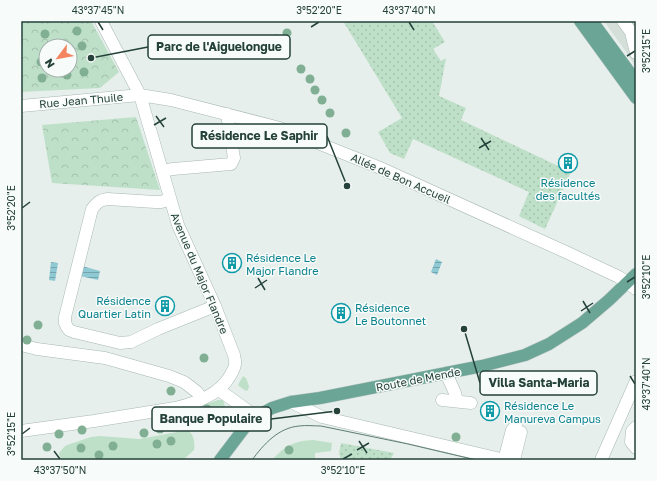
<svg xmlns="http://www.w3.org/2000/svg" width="657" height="481" viewBox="0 0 657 481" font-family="'Golos Text',sans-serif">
  <defs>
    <pattern id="park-crowns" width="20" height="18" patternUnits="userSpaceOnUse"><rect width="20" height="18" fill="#bfe0c8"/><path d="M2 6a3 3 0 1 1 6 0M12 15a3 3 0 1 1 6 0" fill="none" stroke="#a4c1ad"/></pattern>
    <pattern id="garden-dots" width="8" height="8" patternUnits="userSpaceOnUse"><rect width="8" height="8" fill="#bfe0c8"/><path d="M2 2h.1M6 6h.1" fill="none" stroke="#a4c1ad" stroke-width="1.8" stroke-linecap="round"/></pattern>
    <pattern id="water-rules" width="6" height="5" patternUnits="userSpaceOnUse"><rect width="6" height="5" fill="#8ec9d4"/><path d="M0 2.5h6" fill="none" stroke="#74a5ad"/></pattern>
  </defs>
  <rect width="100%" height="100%" fill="#e6efeb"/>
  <!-- built -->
  <path fill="#d4dfda" d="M604,21h32v46l-12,-18z"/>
  <!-- grass -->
  <path fill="#bfe0c8" d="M243,376l3,2 3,8 -1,4 -2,1 -6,-4 -2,-2z
    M218,400h5c3,8 5,19 -3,24 -2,2 -6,3 -9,2 -7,-3 -11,-12 -15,-18z
    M188,430c6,5 7,12 6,20l-11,10h-122l-2,-7 5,-6 3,-2 24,-8 9,-1 39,3z
    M313,440l19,3 -1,8 -16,2v7h-43c13,-14 22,-19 41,-20z"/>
  <!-- park -->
  <path fill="url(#park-crowns)" fill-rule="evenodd" d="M21,21h70l28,51 -19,16 -79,4zM46,46h24v24h-24z
    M136,117l24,73 -108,-7 -10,-58z"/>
  <!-- garden -->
  <path fill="url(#garden-dots)" d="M343,21h89l13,21 -12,7 8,12 5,-3 -7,38 27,12 -5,12 110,52 -26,57 -26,-13 10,-24 -116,-53 -9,20 -14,-6 -12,-21 24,-14z
    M341,443l53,10 -4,7h-49l-2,-7z"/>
  <!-- water -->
  <path fill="url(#water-rules)" d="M436,259l6,3 -5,13 -6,-3z
    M51,262l7,1 -3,18 -6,-1z
    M82,266l18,5 -2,9 -18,-4z"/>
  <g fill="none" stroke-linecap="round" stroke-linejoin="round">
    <!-- minor casing -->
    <g stroke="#a8b8b2" stroke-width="13">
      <path id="minor" d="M623,21l8,11 5,21
        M21,106l119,-11 31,5 109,28 98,39 190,86 51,24 17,12
        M162,171l11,-2 58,-5 3,-6 -7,-44
        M170,199l-9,3h-6l-47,-3c-9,1 -11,4 -16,10l-27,108v6l2,4 2,3 5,2 46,11 11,-1 27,-13 57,-23
        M21,345l16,4 68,9 64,18 15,6 13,10 5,7
        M446,373l9,20 2,8
        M219,390l28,20 5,9
        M442,400l29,3
        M291,402l31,15 183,43
        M636,427l-4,4 -1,11 5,6
        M21,431l73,-10 81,-13c21,-5 44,-13 55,-32 2,-4 5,-8 5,-12 1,-3 -1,-6 -1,-9l-19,-49 -37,-81 -38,-130 -39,-74
        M504,460l8,-30 4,-5
        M514,460l7,-28
        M601,460l35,-79"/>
    </g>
    <!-- major casing -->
    <g stroke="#c2cac8" stroke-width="13">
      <path id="major" d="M580,21l56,77
        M592,21l44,60
        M220,460l25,-33 7,-8 20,-11 19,-6 29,-4 162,-32 43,-11 24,-11 33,-21 27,-23 27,-26"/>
    </g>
    <!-- minor -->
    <use href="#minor" stroke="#fff" stroke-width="12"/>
    <!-- major -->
    <use href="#major" stroke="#6aa596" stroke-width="12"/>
    <!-- tram -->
    <path stroke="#5f7d75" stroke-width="1" d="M252,460c12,-16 26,-32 47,-34 7,-1 15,0 22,0l87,18 68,16"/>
  </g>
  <!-- trees -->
  <g fill="#80af93">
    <circle cx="77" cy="31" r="4.5"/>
    <circle cx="287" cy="33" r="4.5"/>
    <circle cx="45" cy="34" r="4.5"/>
    <circle cx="276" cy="39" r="4.5"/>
    <circle cx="82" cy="46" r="4.5"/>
    <circle cx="41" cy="62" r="4.5"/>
    <circle cx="301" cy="69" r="4.5"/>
    <circle cx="84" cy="72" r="4.5"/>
    <circle cx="67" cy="75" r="4.5"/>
    <circle cx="42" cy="78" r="4.5"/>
    <circle cx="310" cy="79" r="4.5"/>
    <circle cx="315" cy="90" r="4.5"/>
    <circle cx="322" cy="100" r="4.5"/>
    <circle cx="330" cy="113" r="4.5"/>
    <circle cx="346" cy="133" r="4.5"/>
    <circle cx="38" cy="325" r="4.5"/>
    <circle cx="27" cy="340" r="4.5"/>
    <circle cx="204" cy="358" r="4.5"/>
    <circle cx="171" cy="391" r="4.5"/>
    <circle cx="207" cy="409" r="4.5"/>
    <circle cx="177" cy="427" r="4.5"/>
    <circle cx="160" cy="429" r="4.5"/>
    <circle cx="82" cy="430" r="4.5"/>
    <circle cx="144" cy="433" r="4.5"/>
    <circle cx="59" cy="434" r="4.5"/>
    <circle cx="456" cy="437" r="4.5"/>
    <circle cx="171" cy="441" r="4.5"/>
    <circle cx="157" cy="444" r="4.5"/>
    <circle cx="113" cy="446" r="4.5"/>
    <circle cx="47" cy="447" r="4.5"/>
    <circle cx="81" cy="448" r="4.5"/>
    <circle cx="289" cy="450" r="4.5"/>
    <circle cx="99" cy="455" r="4.5"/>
  </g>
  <!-- ticks -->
  <path fill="none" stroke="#24423a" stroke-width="1.5" d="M98,22l5,8M409,22l5,8M311,27l8,-5M627,56l8,-5M156,116l8,11M154,125l12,-7M481,138l8,12M479,148l12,-7M22,208l8,-6M258,278l7,12M627,282l8,-5M255,288l12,-8M583,301l7,12M581,311l12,-8M630,376l5,8M22,434l8,-6M359,441l8,12M357,450l12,-7M54,451l6,8M343,459l9,-5"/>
  <!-- icons -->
  <defs>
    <g id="building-ring" transform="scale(1)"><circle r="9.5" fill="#f7fbf9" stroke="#0f9aa8" stroke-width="1.5"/><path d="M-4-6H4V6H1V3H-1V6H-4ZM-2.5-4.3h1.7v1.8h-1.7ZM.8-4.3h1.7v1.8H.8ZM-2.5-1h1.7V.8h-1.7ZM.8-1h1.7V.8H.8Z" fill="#0f9aa8"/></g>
  </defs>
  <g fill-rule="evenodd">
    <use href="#building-ring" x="568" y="163"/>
    <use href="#building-ring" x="232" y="263"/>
    <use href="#building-ring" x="165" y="306"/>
    <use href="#building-ring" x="341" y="313"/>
    <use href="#building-ring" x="490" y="411"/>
  </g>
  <g text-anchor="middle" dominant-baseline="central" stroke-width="3" stroke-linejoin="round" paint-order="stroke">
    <!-- street labels -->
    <g font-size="11" fill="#24423a" stroke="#f7fbf9">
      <text transform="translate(81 100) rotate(-5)">Rue Jean Thuile</text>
      <text transform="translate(401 178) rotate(24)">Allée de Bon Accueil</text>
      <text transform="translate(200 273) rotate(67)">Avenue du Major Flandre</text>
      <text transform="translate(418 379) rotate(-11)">Route de Mende</text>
    </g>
    <!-- culture labels -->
    <g font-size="11" fill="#0d838f" stroke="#f7fbf9" text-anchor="start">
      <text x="568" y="182" text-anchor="middle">Résidence<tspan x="568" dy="13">des facultés</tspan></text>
      <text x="246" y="257">Résidence Le<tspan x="246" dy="13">Major Flandre</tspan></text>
      <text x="151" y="300" text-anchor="end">Résidence<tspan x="151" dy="13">Quartier Latin</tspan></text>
      <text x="355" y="307">Résidence<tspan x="355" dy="13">Le Boutonnet</tspan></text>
      <text x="504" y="405">Résidence Le<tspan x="504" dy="13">Manureva Campus</tspan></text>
    </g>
  </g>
  <!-- callouts -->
  <path fill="none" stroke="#24423a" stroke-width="1.5" d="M91 58L148 47M347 186L327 136M464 329L480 383M337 411L271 419"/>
  <g fill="#24423a" stroke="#f7fbf9" stroke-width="1.5">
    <circle cx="91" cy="58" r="4"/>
    <circle cx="347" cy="186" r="4"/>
    <circle cx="464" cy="329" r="4"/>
    <circle cx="337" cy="411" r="4"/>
  </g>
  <g fill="#f7fbf9" stroke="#24423a" stroke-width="1.5">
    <rect x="148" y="35" width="142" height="24" rx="4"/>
    <rect x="192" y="124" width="135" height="24" rx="4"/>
    <rect x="480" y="371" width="117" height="24" rx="4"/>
    <rect x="152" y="407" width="119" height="24" rx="4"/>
  </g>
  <g font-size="12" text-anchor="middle" font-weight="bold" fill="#24423a">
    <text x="219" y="51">Parc de l'Aiguelongue</text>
    <text x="259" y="140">Résidence Le Saphir</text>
    <text x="539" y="387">Villa Santa-Maria</text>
    <text x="211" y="423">Banque Populaire</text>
  </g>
  <!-- border -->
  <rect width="657" height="481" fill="none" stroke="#f7fbf9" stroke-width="44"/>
  <!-- north arrow -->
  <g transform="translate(58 58) rotate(238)"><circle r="19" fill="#f7fbf9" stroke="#a3b1ad"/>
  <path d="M0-3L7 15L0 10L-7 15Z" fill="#f4845f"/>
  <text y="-6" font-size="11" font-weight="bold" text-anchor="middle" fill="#24423a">N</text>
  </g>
  <rect x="22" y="22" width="613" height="437" fill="none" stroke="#24423a" stroke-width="1.5"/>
  <g font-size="10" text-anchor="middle" fill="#24423a">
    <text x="98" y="14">43°37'45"N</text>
    <text x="319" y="14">3°52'20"E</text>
    <text x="409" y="14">43°37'40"N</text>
    <text transform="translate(646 51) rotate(-90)" y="4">3°52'15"E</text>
    <text transform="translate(11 208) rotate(-90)" y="4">3°52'20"E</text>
    <text transform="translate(646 277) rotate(-90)" y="4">3°52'10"E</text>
    <text transform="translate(646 384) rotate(-90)" y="4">43°37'40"N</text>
    <text transform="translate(11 434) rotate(-90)" y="4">3°52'15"E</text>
    <text x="60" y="474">43°37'50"N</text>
    <text x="343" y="474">3°52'10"E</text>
  </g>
</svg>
